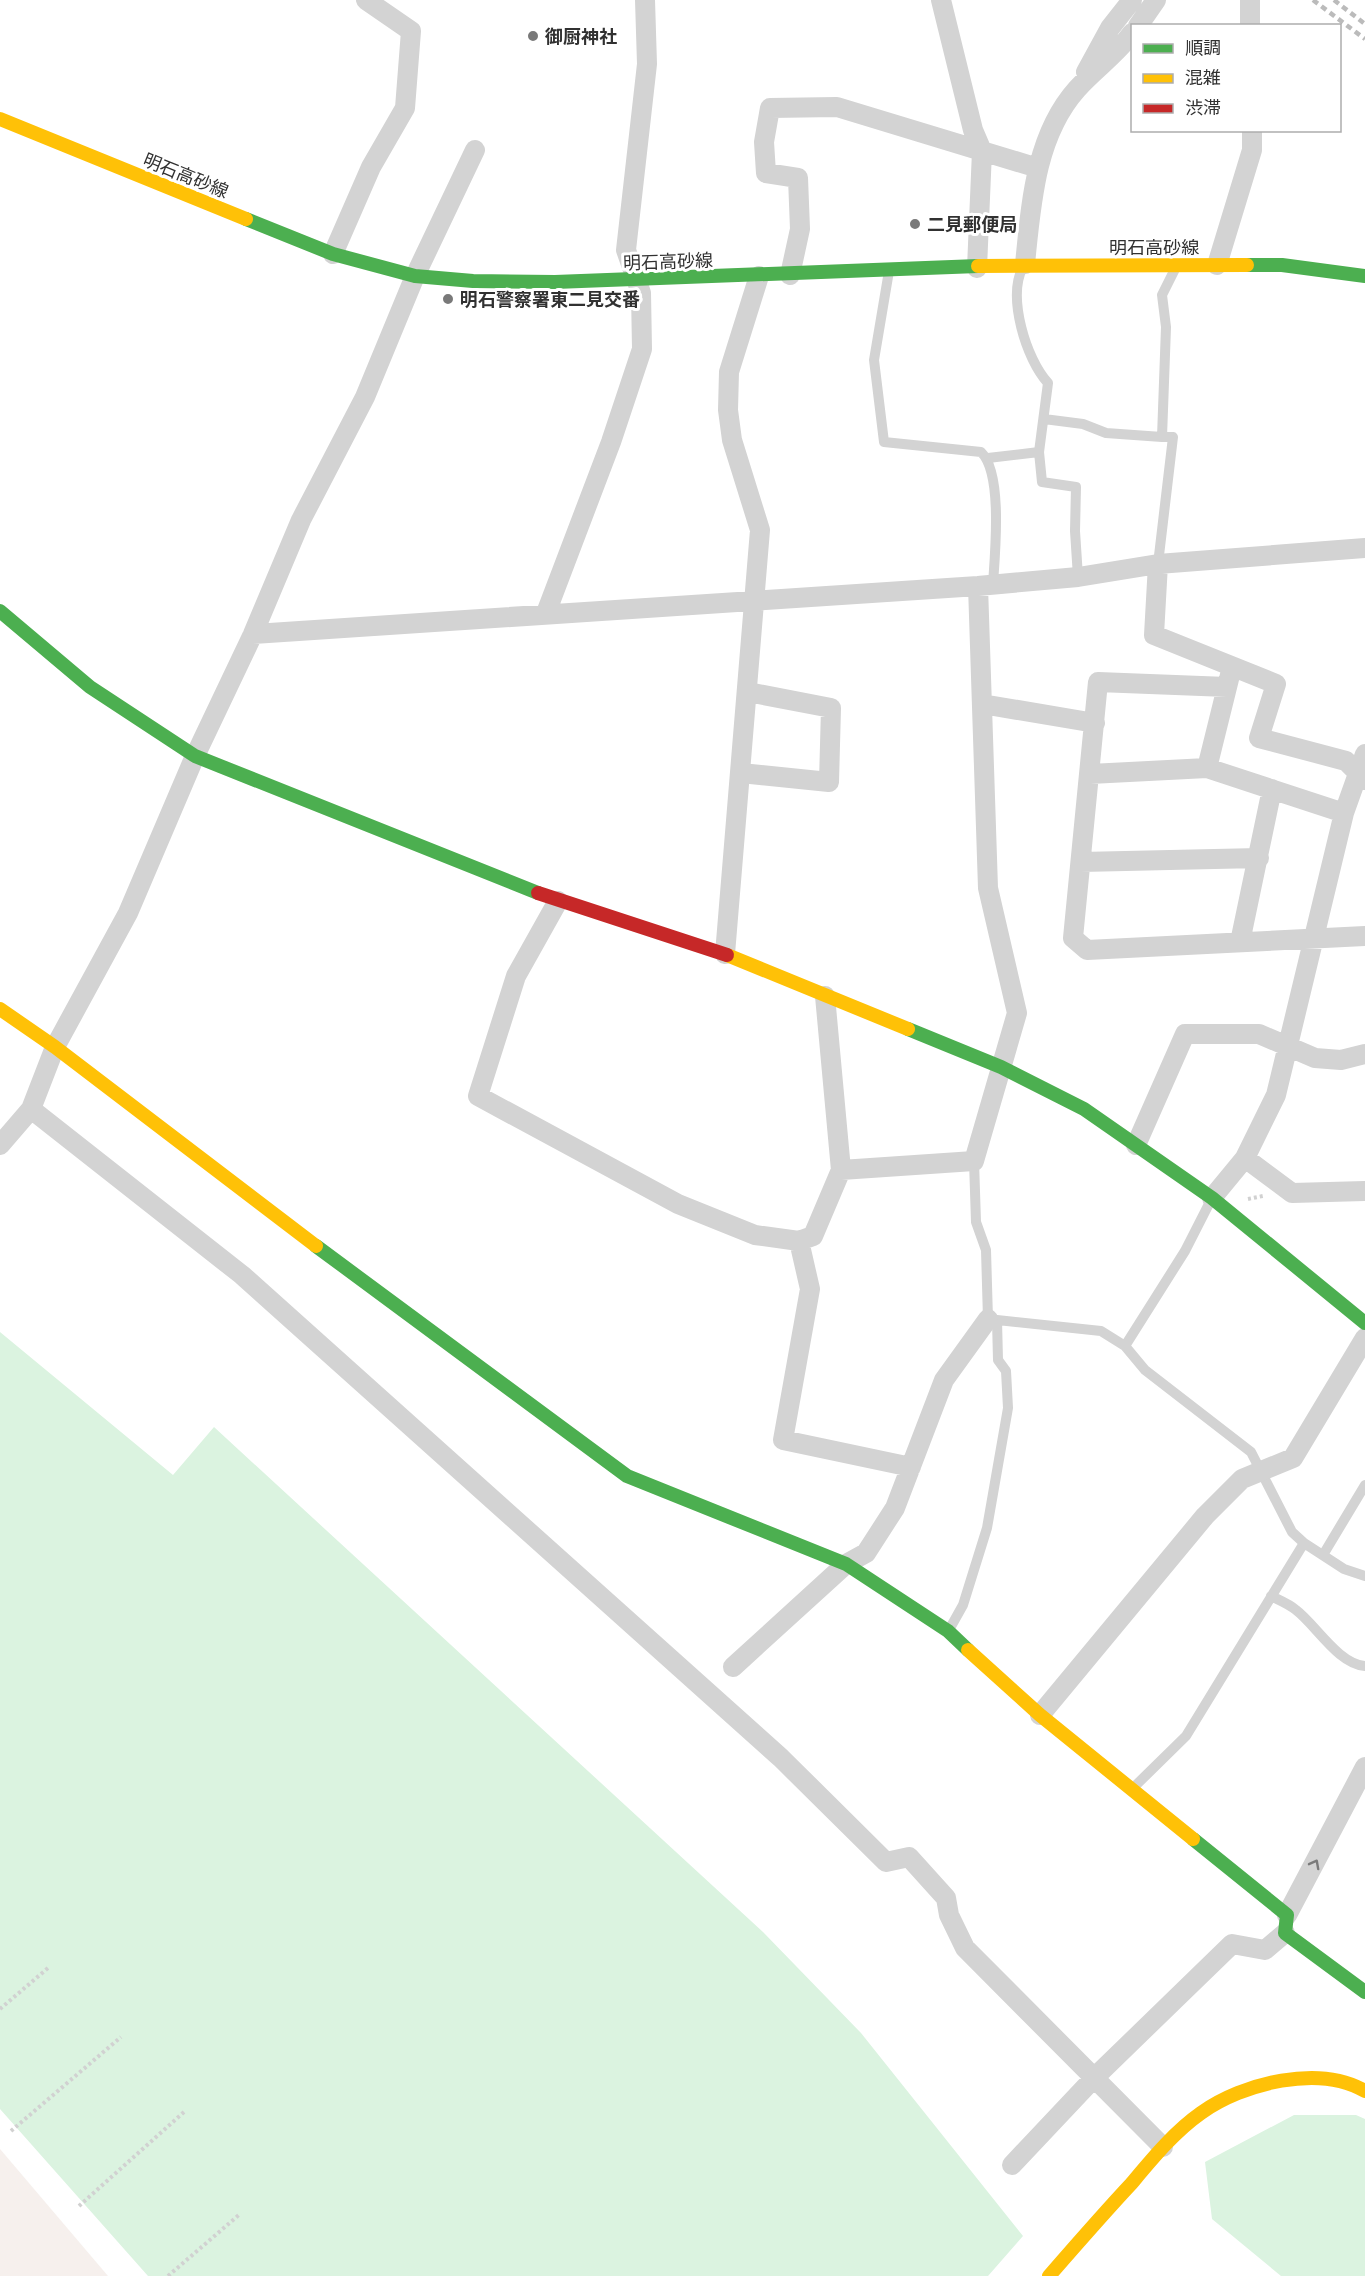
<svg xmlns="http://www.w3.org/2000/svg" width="1365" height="2276" viewBox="0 0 1365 2276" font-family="Ubuntu,'Noto Sans JP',sans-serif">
  <rect width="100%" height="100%" fill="#fff"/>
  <!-- green -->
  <path fill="#f6f0ed" d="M0,2149l108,127h-108z"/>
  <!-- water -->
  <path fill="#dbf3e0" d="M0,1332l173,143 41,-48 549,505 98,101 162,203 -35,40h-840l-148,-167z
    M1294,2115h62l9,4v157h-84l-69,-57 -7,-57z"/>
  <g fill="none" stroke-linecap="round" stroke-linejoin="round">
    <!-- path -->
    <path stroke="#d1d1d1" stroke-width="4" stroke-dasharray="3 3" stroke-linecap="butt" d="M1248,1199l15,-3
      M0,2009l48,-41
      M11,2131l110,-94
      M79,2206l106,-95
      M168,2276l72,-62"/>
    <!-- lane -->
    <path stroke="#d3d3d3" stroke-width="10" d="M1023,267c-16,30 3,92 25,116l-9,69
      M889,271l-15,89 10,82 97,10c22,21 14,101 12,132
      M1044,419l39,5 23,9 56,4
      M988,458l51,-6 3,30 34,5 -1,44 3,46
      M1158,564l15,-127h-11l4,-110 -4,-32 14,-28
      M974,1161l2,61 10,28 2,69 113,12 24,15 20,24 106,82 41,80 12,11 -118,193 -54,53
      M1125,1346l60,-95 27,-53
      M1304,1543l40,26 21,7
      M1323,1555l42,-70
      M1271,1596c8,4 18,8 25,14 20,15 42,54 69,56
      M949,1630l14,-25 24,-77 21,-120 -2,-37 -8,-11 -1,-40"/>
    <!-- street -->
    <path stroke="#d3d3d3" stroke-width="20" d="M941,0l32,130 9,21 -5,117
      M1250,0v26
      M1138,26l18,-26
      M1086,72l24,-44 22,-28
      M333,254l38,-87 34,-59 6,-77 -45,-31
      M1025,264c6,-59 10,-128 52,-175 18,-20 40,-35 55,-56
      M1217,265l35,-115v-20
      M790,275l10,-46 -2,-51 -32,-5 -2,-31 6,-34 67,-1 201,61
      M1158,564l-4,71 122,49 -17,54 87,23 19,19
      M546,613l65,-171 31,-93 -1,-56 -15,-43 21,-186 -2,-64
      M253,634l725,-48 100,-9 80,-13 207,-16
      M1227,687l-129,-5 -25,256 14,12 278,-14
      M982,704l113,19
      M1207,768l23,-93
      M741,773l88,9 2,-74 -83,-16
      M1090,774l117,-6 137,45
      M1081,862l178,-4
      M558,901l-42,75 -38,120 200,108 77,31 44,6 14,-5 28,-66 -16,-174
      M1240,942l32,-153
      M725,954l35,-424 -28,-90 -4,-30 1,-38 30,-96
      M31,1109l211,166 539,483 105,104 23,-5 37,41 3,17 16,33 198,199
      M0,1145l31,-36 24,-62 73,-134 67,-157 58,-122 48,-114 64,-123 50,-121 60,-126
      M1136,1145l49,-111h74l56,24 26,2 24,-6
      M1245,1158l31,-63 68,-282 21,-59
      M841,1170l133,-9 43,-148 -29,-125 -10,-302
      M1212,1198l33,-40 47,35 73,-2
      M799,1241l11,48 -27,151 128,27
      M733,1667l113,-103 20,-11 29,-45 49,-128 44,-61
      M1040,1715l165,-199 37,-37 51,-21 72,-120
      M1287,1915l78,-148
      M1012,2165l82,-87 138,-134 33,6 20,-17"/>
    <!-- fast -->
    <path stroke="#4caf50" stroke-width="14" d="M246,219l87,35 82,22 58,5 82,1 423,-16
      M1247,265h35l83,11
      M0,611l90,76 105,69 343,137
      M908,1029l93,38 83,42 128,89 153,125
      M316,1246l311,230 219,88 102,67 20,19
      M1193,1839l94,76 -2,18 80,59"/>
    <!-- slow -->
    <path stroke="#ffc107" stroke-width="14" d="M0,119l246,100
      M978,266l269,-1
      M727,955l181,74
      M0,1009l55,38 261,199
      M968,1650l72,65 153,124
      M1049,2276c27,-31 54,-62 82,-92 21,-25 43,-52 70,-71 42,-30 118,-49 164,-22"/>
    <!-- jam -->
    <path stroke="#c62828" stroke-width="14" d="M538,893l189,62"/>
    <!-- rail -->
    <path stroke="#bbb" stroke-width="4.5" stroke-dasharray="6 4.5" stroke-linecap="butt" d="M1313,0l52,39
      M1334,0l31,24"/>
  </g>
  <!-- one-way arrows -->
  <defs><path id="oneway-chevron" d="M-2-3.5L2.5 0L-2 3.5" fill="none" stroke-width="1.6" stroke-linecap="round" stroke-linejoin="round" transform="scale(1.5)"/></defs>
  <use stroke="#7a7a7a" href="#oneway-chevron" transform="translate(1315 1864) rotate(-62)"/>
  <!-- markers -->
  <g fill="#797979" stroke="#fff" stroke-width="2">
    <circle cx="533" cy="36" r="6"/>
    <circle cx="915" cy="224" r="6"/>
    <circle cx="448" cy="299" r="6"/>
  </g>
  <g text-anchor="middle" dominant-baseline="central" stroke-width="6" stroke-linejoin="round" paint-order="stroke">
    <!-- poi labels -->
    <g font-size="18" font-weight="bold" fill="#313131" stroke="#fff" text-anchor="start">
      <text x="545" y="36">御厨神社</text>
      <text x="927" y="224">二見郵便局</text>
      <text x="460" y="299">明石警察署東二見交番</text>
    </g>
    <!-- street labels -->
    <g font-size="18" fill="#313131" stroke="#fff">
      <text transform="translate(186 175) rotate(22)">明石高砂線</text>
      <text x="1154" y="247">明石高砂線</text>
      <text transform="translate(668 261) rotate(-2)">明石高砂線</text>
    </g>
  </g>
  <!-- legend -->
  <rect x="1131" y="24" width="210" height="108" fill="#ffffff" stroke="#adadad" stroke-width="1.5"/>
  <rect x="1143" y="44" width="30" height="9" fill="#4caf50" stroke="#adadad" stroke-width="1.5"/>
  <text x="1185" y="54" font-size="18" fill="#313131">順調</text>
  <rect x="1143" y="74" width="30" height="9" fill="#ffc107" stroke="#adadad" stroke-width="1.5"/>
  <text x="1185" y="84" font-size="18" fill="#313131">混雑</text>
  <rect x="1143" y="104" width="30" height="9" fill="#c62828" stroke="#adadad" stroke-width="1.5"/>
  <text x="1185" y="114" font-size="18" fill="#313131">渋滞</text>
</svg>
